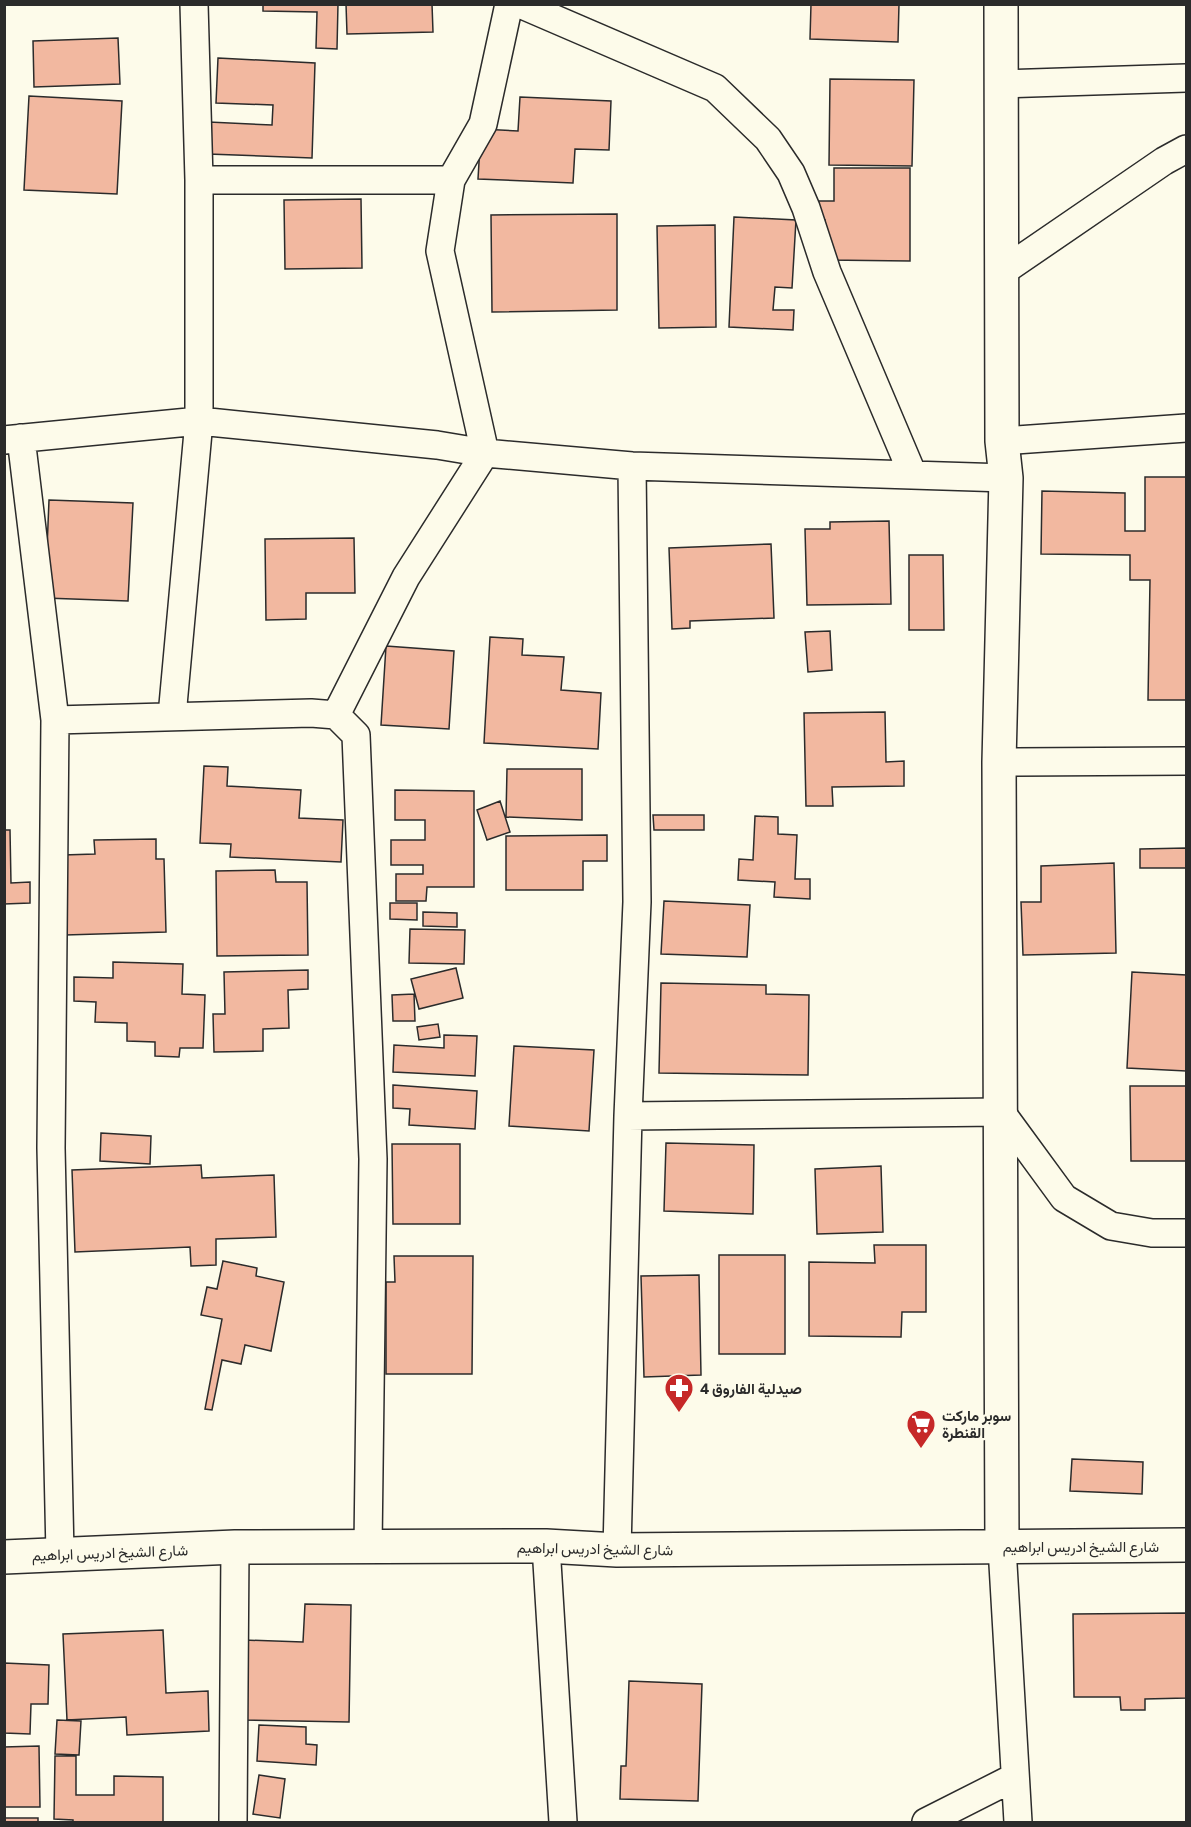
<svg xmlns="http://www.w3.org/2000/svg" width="1191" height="1827" viewBox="0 0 1191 1827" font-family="Commissioner,Vazirmatn,sans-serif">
  <rect width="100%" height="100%" fill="#fdfbea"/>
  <!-- building -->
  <path fill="#f2b8a0" stroke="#2b2b2b" stroke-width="1.5" d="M263,4h75l-1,45 -21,-1 1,-36 -54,-1z
    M346,4h86l1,28 -86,2z
    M811,4h88l-1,38 -88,-3z
    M118,38l2,46 -86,3 -1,-46z
    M218,58l97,5 -3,95 -104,-4 1,-32 63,3 1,-20 -57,-2z
    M830,79l84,1 -2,86 -83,-1z
    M29,96l93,5 -5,93 -93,-4z
    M520,97l91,4 -2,49 -34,-1 -2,34 -95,-4 3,-50 37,2z
    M834,168h76v93l-84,-1 -1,-40 -13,-1 -1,-18h23z
    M361,199l1,69 -77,1 -1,-69z
    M617,214v96l-125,2 -1,-97z
    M734,217l62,3 -4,68 -17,-1 -2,23h21l-1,20 -64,-3z
    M715,225l1,102 -57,1 -2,-102z
    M1145,477h41v223h-38l2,-120h-20v-25l-89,-1 1,-63 83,2v38h20z
    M49,500l84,3 -5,98 -83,-3z
    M889,521l2,83 -84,1 -2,-76h25v-7z
    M354,538l1,55h-49v26l-40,1 -1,-81z
    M771,544l3,74 -84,3v7l-18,1 -3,-81z
    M909,555h34l1,75h-35z
    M830,631l2,39 -24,2 -3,-40z
    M490,637l33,2 -1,16 42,2 -3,33 40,3 -3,56 -114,-6z
    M386,646l68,5 -5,78 -68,-4z
    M885,712l1,50 18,-1v25l-72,1 1,19h-27l-2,-93z
    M204,766l24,1 -1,19 74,4 -2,28 44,2 -2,42 -111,-5 1,-13 -31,-1z
    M507,769h75v51l-76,-3z
    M395,790l79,1v96h-47l-1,14h-30v-27h27v-9h-32v-25h34v-20h-30z
    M500,801l10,31 -23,8 -10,-30z
    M653,815h51v15h-50z
    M755,816l23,1v17l19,1 -2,44h15v20l-36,-2 1,-15 -37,-2 1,-21 14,1z
    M4,830h6l1,53 19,-1v21l-26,1z
    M607,835v26h-24v29h-77v-54z
    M156,839v20h8l2,73 -101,3 -2,-80 32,-1 -1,-14z
    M1186,848v20h-46v-19z
    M1114,863l2,90 -93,2 -2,-53h20v-36z
    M275,870l1,12h31l1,73 -91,1 -1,-85z
    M664,901l86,4 -3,52 -86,-3z
    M390,903h27v17l-27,-1z
    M423,912l34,1v14l-34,-1z
    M410,929l55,1 -1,34 -55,-1z
    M113,962l70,2 -1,30 23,1 -2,53h-23l-1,9 -24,-1v-14l-28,-1v-18l-32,-1 1,-20 -22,-1v-24l39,1z
    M456,968l7,30 -44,11 -8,-30z
    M308,970v19l-20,1 1,38 -26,1v22l-49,1 -1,-38h12l-1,-42z
    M1132,972l54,3v96l-59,-3z
    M661,983l105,2v9l43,1 -1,80 -149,-2z
    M414,994l1,27h-22l-1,-26z
    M438,1024l2,13 -21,3 -2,-13z
    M444,1035l33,1 -2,40 -82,-4 1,-27 50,3z
    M514,1046l80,4 -5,81 -80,-5z
    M393,1085l84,6 -2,38 -66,-4 1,-16 -17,-1z
    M1130,1086h56v75h-55z
    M101,1133l50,3 -1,28 -50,-3z
    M666,1143l88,2 -1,69 -89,-3z
    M392,1144h68v80h-67z
    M201,1165l1,13 72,-3 2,62 -60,2v26l-25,1 -1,-19 -115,5 -3,-82z
    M881,1166l2,66 -66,2 -2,-65z
    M874,1245h52v67h-24l-1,25 -92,-1v-74l66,1z
    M719,1255h66v99h-66z
    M394,1256h79l-1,118h-86v-92h9z
    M223,1261l34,7 -1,8 28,6 -13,69 -26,-6 -4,19 -19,-4 -10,50 -7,-1 17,-90 -21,-4 6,-28 10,2z
    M699,1275l2,100 -57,2 -3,-101z
    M1072,1459l71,3 -1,32 -72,-3z
    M305,1604l46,1 -2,117 -107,-2 2,-80 59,2z
    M1186,1613v85l-41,1v11h-24l-1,-13h-46l-1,-83z
    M163,1630l3,63 42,-2 1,40 -82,4 -1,-18 -59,3 -4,-86z
    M4,1663l45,2 -1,39h-17l-1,30 -26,-1z
    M629,1681l73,3 -4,117 -78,-2 1,-33h5z
    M57,1720l24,1 -2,34 -24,-1z
    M259,1725l47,2v17l11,1 -1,20 -59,-4z
    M39,1746l1,61h-36v-60z
    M55,1756h21v39h38v-19l49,1v45h-90v-2l-19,-1z
    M259,1775l26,4 -5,39 -27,-4z
    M4,1818h34v4h-34z"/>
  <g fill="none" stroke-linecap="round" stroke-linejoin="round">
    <!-- street casing -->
    <g stroke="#2b2b2b" stroke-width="30">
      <path id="street" d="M520,4l195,84 53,51 23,34 15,35 21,64 86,203
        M1002,84l184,-6
        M199,180h252l-11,71 45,202 -79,124 -70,138
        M451,180l32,-56 26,-120
        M1002,272l162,-111 22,-12
        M21,438l34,282 -4,428 9,406
        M4,440l195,-19 238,24 48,8 147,13 374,12
        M1002,441l184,-13
        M172,716l27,-295v-241l-5,-176
        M55,720l256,-7 25,2 20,20 17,424 -5,388
        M999,762l187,-1
        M628,1116l373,-4 63,86 47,28 41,7h34
        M546,1546l17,276
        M1002,1547l16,275
        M617,1550l11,-434 9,-214 -5,-436
        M233,1822l2,-275
        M926,1822l89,-45"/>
    </g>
    <!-- secondary casing -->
    <g stroke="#2b2b2b" stroke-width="36">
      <path id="secondary" d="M1001,4l1,437 4,37 -7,284 3,785
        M4,1557l231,-10 311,-1 71,4 569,-5"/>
    </g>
    <!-- street -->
    <use href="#street" stroke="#fdfbea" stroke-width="27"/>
    <!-- secondary -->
    <use href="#secondary" stroke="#fdfbea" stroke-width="33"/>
  </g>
  <!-- icons -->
  <defs>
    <g id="pharmacy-pin" transform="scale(1.5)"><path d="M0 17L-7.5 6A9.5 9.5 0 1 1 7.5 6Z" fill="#c62828" stroke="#fdfbea"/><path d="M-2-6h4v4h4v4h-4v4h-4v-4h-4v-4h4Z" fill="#fff"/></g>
    <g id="supermarket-pin" transform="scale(1.5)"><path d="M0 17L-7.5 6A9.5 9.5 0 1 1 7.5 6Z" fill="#c62828" stroke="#fdfbea"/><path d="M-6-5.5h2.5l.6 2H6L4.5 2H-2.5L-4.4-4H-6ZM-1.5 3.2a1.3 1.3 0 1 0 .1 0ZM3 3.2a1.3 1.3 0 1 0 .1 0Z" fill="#fff"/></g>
  </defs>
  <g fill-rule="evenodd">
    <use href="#pharmacy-pin" x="679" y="1388"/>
    <use href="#supermarket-pin" x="921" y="1424"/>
  </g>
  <g text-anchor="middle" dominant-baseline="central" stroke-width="4.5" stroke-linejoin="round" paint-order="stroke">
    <!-- poi labels -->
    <g font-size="15" font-weight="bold" fill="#2b2b2b" stroke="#fdfbea" text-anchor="start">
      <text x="700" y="1388">صيدلية الفاروق 4</text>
      <text x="942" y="1415">سوبر ماركت<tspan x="942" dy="17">القنطرة</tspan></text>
    </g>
    <!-- street labels -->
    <g font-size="15" fill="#2b2b2b" stroke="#fdfbea">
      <text x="1081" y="1546">شارع الشيخ ادريس ابراهيم</text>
      <text transform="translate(595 1548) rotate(1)">شارع الشيخ ادريس ابراهيم</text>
      <text transform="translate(110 1552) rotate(-2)">شارع الشيخ ادريس ابراهيم</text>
    </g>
  </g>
  <!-- border -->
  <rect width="1191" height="1827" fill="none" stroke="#2b2b2b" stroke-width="12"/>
</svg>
